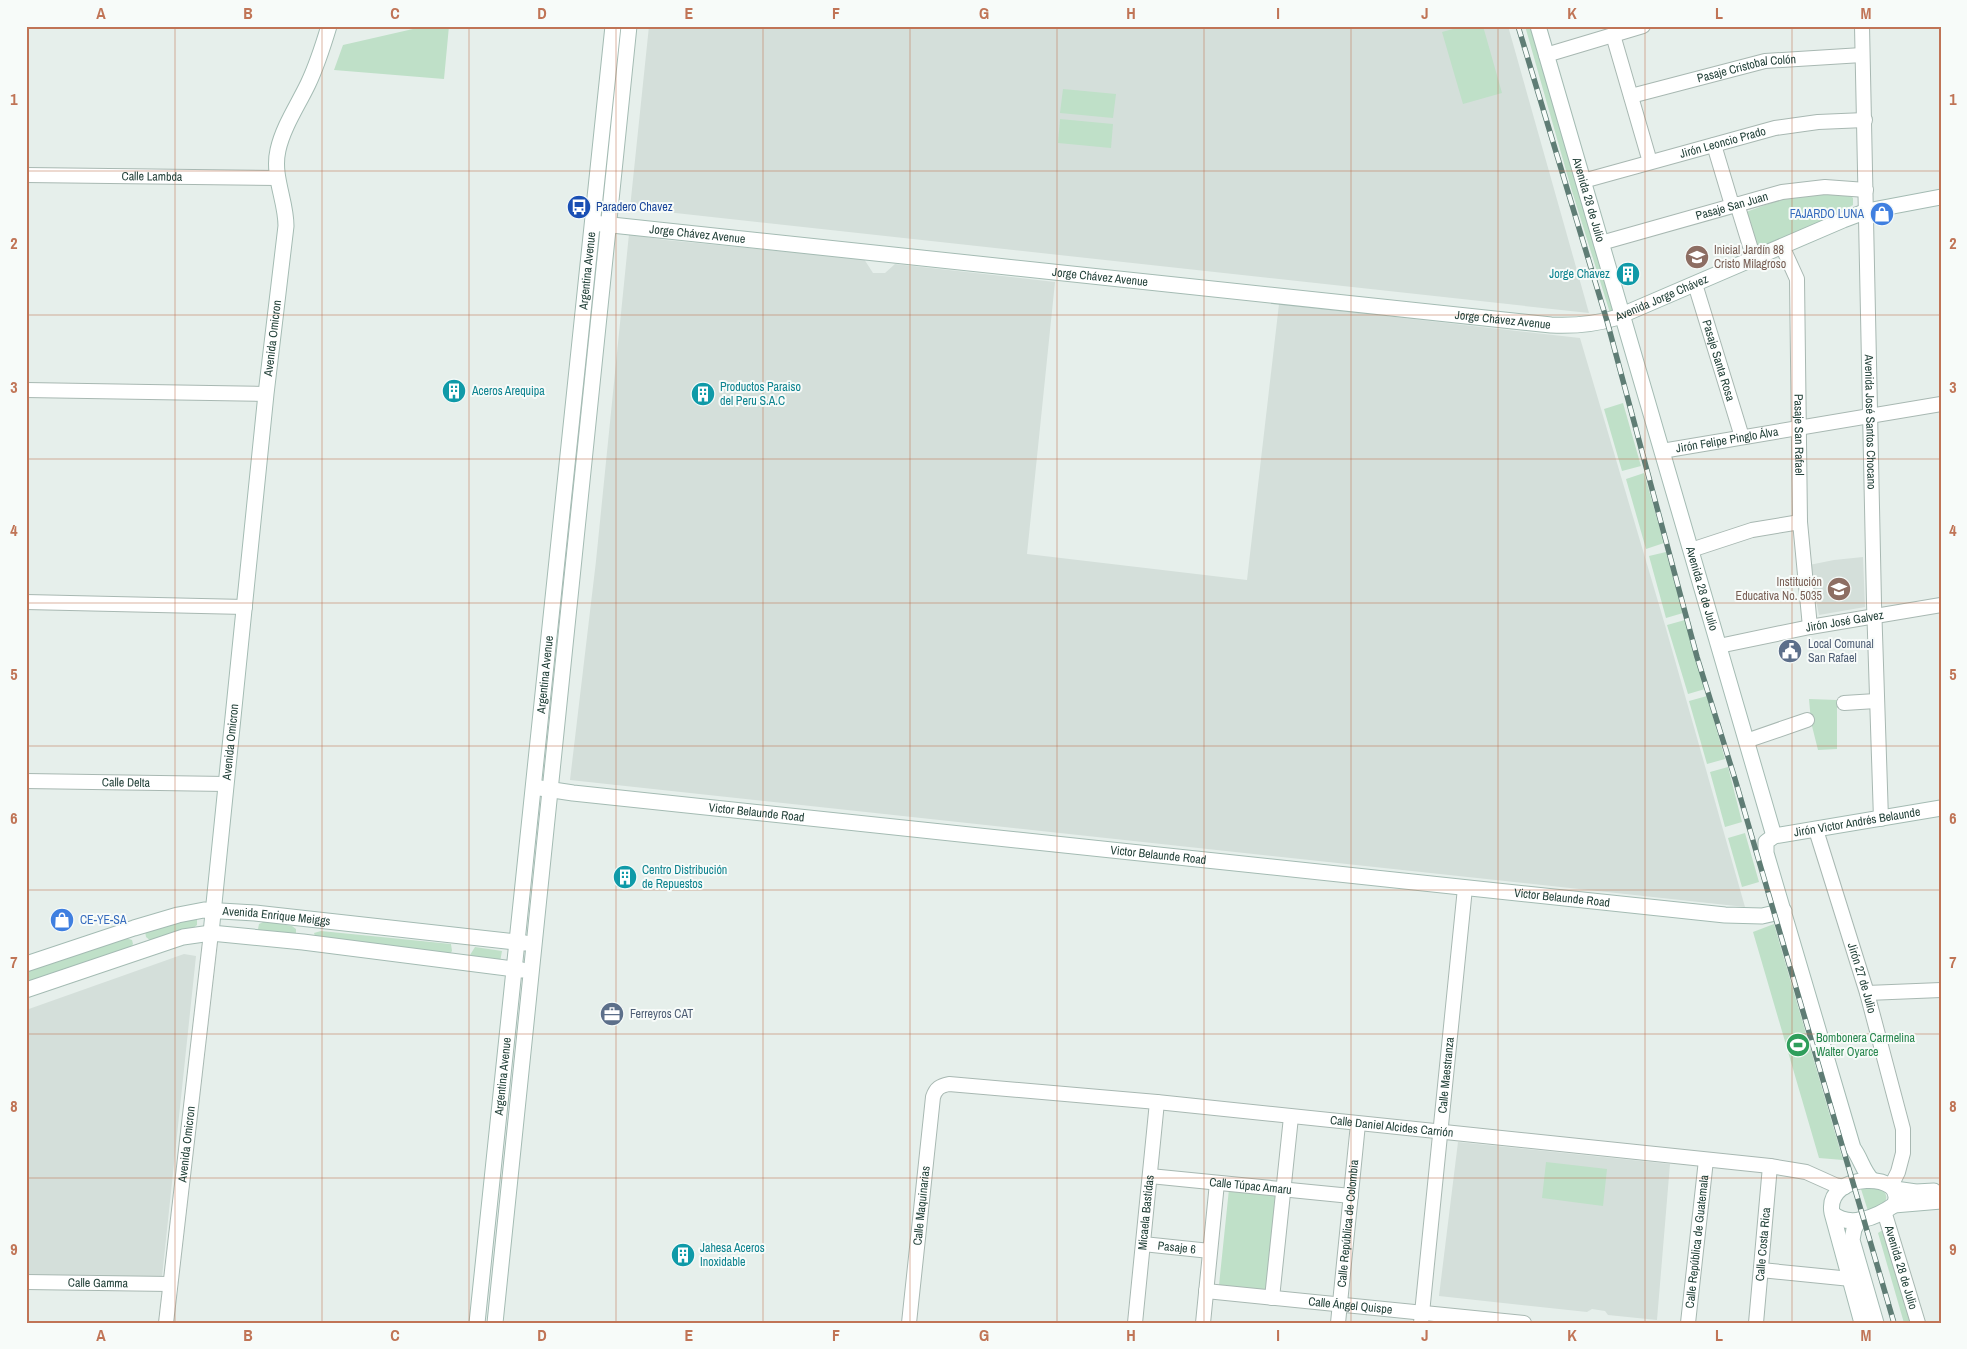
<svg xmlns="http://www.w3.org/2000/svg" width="1967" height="1349" viewBox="0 0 1967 1349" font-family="'Archivo Narrow',sans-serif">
  <rect width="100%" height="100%" fill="#e6efeb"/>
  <!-- built -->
  <path fill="#d4dfda" d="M649,26h859l81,287 -959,-105z
    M629,234l36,6 199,19 9,14h12l10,-9 160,18 -28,272 220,26 32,-276 301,34 85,287 80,282 -1175,-127 26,-219z
    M1863,557l2,50 -46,8 -10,-50 25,-5z
    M184,954l12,2 -34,321 -136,-2v-265z
    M1458,1142l212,22 -13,156 -49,-5 -3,-4 -13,-2 -5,3 -148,-16z"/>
  <!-- green -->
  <path fill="#bfe0c8" d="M426,26h23l-5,53 -110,-9 9,-25z
    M1464,26h19l19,67 -39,11 -21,-72z
    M1525,26h6l83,286 -4,1 -39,-125z
    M1063,89l53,5 -3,24 -53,-5z
    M1060,119l53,5 -2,24 -53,-5z
    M1834,193l15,1 4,4v7l-14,8 -81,37 -12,-38 39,-14z
    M1623,403l18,63 -19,5 -18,-62z
    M1644,473l20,70 -18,6 -20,-70z
    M1666,552l17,61 -17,5 -17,-62z
    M1685,620l20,69 -17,5 -21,-69z
    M1707,696l18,63 -18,5 -18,-63z
    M1809,699l28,1v49l-19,1 -7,-28z
    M1728,767l14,55 -17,5 -15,-55z
    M1745,833l14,49 -17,5 -14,-49z
    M197,917v8l-6,5 -39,12 -6,-5 -1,-6z
    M265,921l27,5 4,3v6h-33l-5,-6 1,-5z
    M1774,924l69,236 -24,-2 -66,-226z
    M321,931l130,13 1,7 -3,4 -133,-16 -2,-6z
    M126,938l6,2 1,4 -4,5 -103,33v-12z
    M475,947l27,4 -2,11 -27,-4 -3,-3z
    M1546,1162l61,7 -4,37 -61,-8z
    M1879,1186c16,15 3,18 -11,25l-7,-22z
    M1229,1189l47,4 -9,98 -48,-6z
    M1881,1231h4l26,92h-7l-26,-90z"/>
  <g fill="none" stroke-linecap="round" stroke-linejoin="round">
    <!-- street casing -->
    <g stroke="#a8b8b2" stroke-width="16">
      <g id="street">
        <path id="s1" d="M1862,26l12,577 7,216"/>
        <path d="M1613,35l37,127"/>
        <path d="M1546,55l97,-29"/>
        <path id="s2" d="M1631,96l134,-35 97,-6"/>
        <path d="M1714,145l18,60"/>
        <path id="s3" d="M26,175l252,3"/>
        <path id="s4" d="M1583,181l192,-53 43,-6 47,-2"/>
        <path d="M1737,204l17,55"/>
        <path id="s5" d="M1601,243l181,-51 43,-5 41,3"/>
        <path id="s6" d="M1782,246l15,33 3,243 10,105"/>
        <path id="s7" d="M1695,284l47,153"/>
        <path d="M26,390l240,4"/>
        <path id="s8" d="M1662,451l279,-47"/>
        <path d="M1691,550l61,-20 48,-8"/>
        <path d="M26,602l219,5"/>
        <path id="s9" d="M1719,646l91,-19 131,-22"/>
        <path d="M1844,703l32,-2"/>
        <path d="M1746,741l61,-21"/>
        <path id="s10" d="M26,781l200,3"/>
        <path id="s11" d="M1816,830l51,163 36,136v24l-5,19 -7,14"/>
        <path d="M1867,993l74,-3"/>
        <path id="s12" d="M1150,1176l201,20"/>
        <path id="s13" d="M1884,1211l34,112"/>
        <path id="s14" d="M1143,1244l67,7"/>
        <path d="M1761,1270l90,9"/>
        <path id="s15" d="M26,1282l144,2"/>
        <path id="s16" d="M1206,1291l318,32"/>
        <path d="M1272,1298l19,-181"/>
        <path id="s17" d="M166,1323l45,-390"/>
        <path id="s18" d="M909,1323l24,-226c3,-9 7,-11 16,-13l208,18 613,64 36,6 29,13 10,2"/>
        <path id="s19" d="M1135,1323l22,-221"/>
        <path d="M1203,1323l14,-140"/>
        <path id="s20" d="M1338,1323l20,-199"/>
        <path id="s21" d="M1421,1323l44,-435"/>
        <path id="s22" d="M1688,1323l18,-163"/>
        <path id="s23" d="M1756,1323l14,-157"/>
      </g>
    </g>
    <!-- secondary casing -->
    <g stroke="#a4bbb3" stroke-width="17">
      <g id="secondary">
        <path id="s24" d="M1538,26l236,810"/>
        <path id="s25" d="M593,223l958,102c23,1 42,0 64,-7l228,-98 24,-9 74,-14"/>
        <path id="s26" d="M540,788l33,5 1152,122 37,1 22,-5"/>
        <path id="s27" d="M211,933l55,-539 20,-168c0,-26 -14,-50 -8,-76 5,-23 20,-45 30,-66 9,-19 15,-38 21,-58"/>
        <path id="s28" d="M26,964l108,-36 44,-13 26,-5 51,3 270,30"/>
        <path d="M26,990l157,-53 28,-4 92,9 219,28"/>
        <path id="s29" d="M1872,1180c-9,-9 -11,-21 -19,-32l-87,-295v-11l8,-6 167,-28"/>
        <path d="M1895,1189l21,3 18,-1"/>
        <path d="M1894,1205l47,-4"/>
        <path d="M1832,1213c17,16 45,4 62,-8 17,-33 -70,-35 -62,8l30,110"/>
        <path d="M1859,1220l-5,9 -2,11 24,83"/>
        <path id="s30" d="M477,1323l136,-1297"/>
        <path d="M495,1323l134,-1297"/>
      </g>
    </g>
    <!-- street -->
    <use href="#street" stroke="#fff" stroke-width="14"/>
    <!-- secondary -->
    <use href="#secondary" stroke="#fff" stroke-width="15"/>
    <!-- rail casing -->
    <g stroke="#5f7d75" stroke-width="5.5">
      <path id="rail" d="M1518,26l89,295 90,336 38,122 159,544"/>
    </g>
    <!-- rail -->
    <use href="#rail" stroke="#f7fbf9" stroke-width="4" stroke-dasharray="11" stroke-linecap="butt"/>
  </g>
  <!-- grid -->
  <path fill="none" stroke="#c07456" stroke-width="1" stroke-opacity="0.55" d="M175,26v1297M322,26v1297M469,26v1297M616,26v1297M763,26v1297M910,26v1297M1057,26v1297M1204,26v1297M1351,26v1297M1498,26v1297M1645,26v1297M1792,26v1297M26,171h1915M26,315h1915M26,459h1915M26,603h1915M26,746h1915M26,890h1915M26,1034h1915M26,1178h1915"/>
  <!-- icons -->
  <defs>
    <g id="bus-disc" transform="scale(1.25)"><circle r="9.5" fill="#1a4fb4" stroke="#f7fbf9"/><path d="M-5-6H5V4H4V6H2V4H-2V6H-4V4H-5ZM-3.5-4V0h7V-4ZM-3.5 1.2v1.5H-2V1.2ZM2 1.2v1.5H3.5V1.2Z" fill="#fff"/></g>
    <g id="shop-disc" transform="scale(1.25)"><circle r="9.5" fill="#3f7fe0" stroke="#f7fbf9"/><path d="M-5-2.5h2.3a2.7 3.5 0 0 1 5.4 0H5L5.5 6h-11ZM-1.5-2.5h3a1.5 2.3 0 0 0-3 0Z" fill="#fff"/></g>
    <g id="school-disc" transform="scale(1.25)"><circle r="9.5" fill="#8d6e63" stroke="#f7fbf9"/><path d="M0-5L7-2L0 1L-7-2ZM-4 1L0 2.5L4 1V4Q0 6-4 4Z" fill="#fff"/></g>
    <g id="building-disc" transform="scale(1.25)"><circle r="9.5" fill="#0f9aa8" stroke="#f7fbf9"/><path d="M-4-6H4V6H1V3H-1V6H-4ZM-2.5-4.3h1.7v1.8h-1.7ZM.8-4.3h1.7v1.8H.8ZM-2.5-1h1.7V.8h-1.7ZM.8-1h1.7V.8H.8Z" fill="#fff"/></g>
    <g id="civic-disc" transform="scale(1.25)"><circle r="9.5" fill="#5c6f8a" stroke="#f7fbf9"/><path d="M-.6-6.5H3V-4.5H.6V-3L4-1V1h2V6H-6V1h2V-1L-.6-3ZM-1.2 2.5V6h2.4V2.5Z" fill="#fff"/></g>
    <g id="office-disc" transform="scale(1.25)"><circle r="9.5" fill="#5c6f8a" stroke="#f7fbf9"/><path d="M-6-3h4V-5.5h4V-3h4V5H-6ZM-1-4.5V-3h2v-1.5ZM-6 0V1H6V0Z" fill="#fff"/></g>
    <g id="stadium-disc" transform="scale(1.25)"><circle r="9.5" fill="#2e9e5b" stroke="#f7fbf9"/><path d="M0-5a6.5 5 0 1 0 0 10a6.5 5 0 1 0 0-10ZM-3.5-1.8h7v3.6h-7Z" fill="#fff"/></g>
  </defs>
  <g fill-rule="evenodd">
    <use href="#bus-disc" x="579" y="207"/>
    <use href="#shop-disc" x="1882" y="214"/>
    <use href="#school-disc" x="1697" y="257"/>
    <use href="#building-disc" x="1628" y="274"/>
    <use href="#building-disc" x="454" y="391"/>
    <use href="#building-disc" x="703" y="394"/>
    <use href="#school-disc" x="1839" y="589"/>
    <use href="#civic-disc" x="1790" y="651"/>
    <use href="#building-disc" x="625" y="877"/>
    <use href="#shop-disc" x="62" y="920"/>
    <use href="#office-disc" x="612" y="1014"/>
    <use href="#stadium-disc" x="1798" y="1045"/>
    <use href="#building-disc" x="683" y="1255"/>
  </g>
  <g text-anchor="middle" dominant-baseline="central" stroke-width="4" stroke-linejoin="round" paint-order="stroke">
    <!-- street labels -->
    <g font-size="12" fill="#24423a" stroke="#f7fbf9">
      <text stroke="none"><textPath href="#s2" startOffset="119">Pasaje Cristobal Colón</textPath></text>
      <text stroke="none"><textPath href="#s4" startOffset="145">Jirón Leoncio Prado</textPath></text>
      <text stroke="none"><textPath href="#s3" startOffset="126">Calle Lambda</textPath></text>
      <text stroke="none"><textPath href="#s24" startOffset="181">Avenida 28 de Julio</textPath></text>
      <text stroke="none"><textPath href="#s5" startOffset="136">Pasaje San Juan</textPath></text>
      <text stroke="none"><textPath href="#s25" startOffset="105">Jorge Chávez Avenue</textPath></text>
      <text stroke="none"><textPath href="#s30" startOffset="1058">Argentina Avenue</textPath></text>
      <text stroke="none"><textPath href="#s25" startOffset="510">Jorge Chávez Avenue</textPath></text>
      <text stroke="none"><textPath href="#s25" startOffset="1079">Avenida Jorge Chávez</textPath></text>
      <text stroke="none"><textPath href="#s25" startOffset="915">Jorge Chávez Avenue</textPath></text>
      <text stroke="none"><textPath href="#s27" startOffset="598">Avenida Omicron</textPath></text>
      <text stroke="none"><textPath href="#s7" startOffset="80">Pasaje Santa Rosa</textPath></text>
      <text stroke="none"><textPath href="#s1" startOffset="396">Avenida José Santos Chocano</textPath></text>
      <text stroke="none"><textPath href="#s6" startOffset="192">Pasaje San Rafael</textPath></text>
      <text stroke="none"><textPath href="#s8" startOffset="66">Jirón Felipe Pinglo Álva</textPath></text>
      <text stroke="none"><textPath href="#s24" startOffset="586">Avenida 28 de Julio</textPath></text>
      <text stroke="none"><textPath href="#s9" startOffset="128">Jirón José Galvez</textPath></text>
      <text stroke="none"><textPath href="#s30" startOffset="652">Argentina Avenue</textPath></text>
      <text stroke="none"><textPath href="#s27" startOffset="192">Avenida Omicron</textPath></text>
      <text stroke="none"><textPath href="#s10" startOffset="100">Calle Delta</textPath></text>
      <text stroke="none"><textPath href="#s26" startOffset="218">Victor Belaunde Road</textPath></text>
      <text stroke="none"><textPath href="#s29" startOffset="450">Jirón Victor Andrés Belaunde</textPath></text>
      <text stroke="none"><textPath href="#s26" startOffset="622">Victor Belaunde Road</textPath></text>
      <text stroke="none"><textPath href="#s26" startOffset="1028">Victor Belaunde Road</textPath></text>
      <text stroke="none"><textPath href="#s28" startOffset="259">Avenida Enrique Meiggs</textPath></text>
      <text stroke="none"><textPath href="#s11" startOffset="155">Jirón 27 de Julio</textPath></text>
      <text stroke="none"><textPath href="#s21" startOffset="249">Calle Maestranza</textPath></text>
      <text stroke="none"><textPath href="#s30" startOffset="248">Argentina Avenue</textPath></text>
      <text stroke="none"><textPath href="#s18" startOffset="694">Calle Daniel Alcides Carrión</textPath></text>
      <text stroke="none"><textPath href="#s17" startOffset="180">Avenida Omicron</textPath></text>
      <text stroke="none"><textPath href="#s12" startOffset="101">Calle Túpac Amaru</textPath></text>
      <text stroke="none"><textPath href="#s18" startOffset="118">Calle Maquinarias</textPath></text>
      <text stroke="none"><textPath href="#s19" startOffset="111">Micaela Bastidas</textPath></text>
      <text stroke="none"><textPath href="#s20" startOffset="100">Calle República de Colombia</textPath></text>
      <text stroke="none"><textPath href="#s22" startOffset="82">Calle República de Guatemala</textPath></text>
      <text stroke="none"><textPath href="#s23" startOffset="79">Calle Costa Rica</textPath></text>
      <text stroke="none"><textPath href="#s14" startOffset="34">Pasaje 6</textPath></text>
      <text stroke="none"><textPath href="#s13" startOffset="59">Avenida 28 de Julio</textPath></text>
      <text stroke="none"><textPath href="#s15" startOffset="72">Calle Gamma</textPath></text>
      <text stroke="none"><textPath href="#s16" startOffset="145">Calle Ángel Quispe</textPath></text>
    </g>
    <!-- transit labels -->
    <g font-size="12" fill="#164399" stroke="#f7fbf9" text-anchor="start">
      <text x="596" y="207">Paradero Chavez</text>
    </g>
    <!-- shop labels -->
    <g font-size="12" fill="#366cbe" stroke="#f7fbf9" text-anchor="end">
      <text x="1864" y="214">FAJARDO LUNA</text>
      <text x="80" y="920" text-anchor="start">CE-YE-SA</text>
    </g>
    <!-- education labels -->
    <g font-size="12" fill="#785e54" stroke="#f7fbf9" text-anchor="start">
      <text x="1714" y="250">Inicial Jardín 88<tspan x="1714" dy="14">Cristo Milagroso</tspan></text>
      <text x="1822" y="582" text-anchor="end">Institución<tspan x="1822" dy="14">Educativa No. 5035</tspan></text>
    </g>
    <!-- culture labels -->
    <g font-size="12" fill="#0d838f" stroke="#f7fbf9" text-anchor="start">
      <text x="1610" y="274" text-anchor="end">Jorge Chavez</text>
      <text x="720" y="387">Productos Paraiso<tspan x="720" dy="14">del Peru S.A.C</tspan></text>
      <text x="472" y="391">Aceros Arequipa</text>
      <text x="642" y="870">Centro Distribución<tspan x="642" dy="14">de Repuestos</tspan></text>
      <text x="700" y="1248">Jahesa Aceros<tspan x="700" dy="14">Inoxidable</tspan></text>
    </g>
    <!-- service labels -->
    <g font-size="12" fill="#4e5e75" stroke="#f7fbf9" text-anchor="start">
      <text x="1808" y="644">Local Comunal<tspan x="1808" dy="14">San Rafael</tspan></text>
      <text x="630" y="1014">Ferreyros CAT</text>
    </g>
    <!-- leisure labels -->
    <g font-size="12" fill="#27864d" stroke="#f7fbf9" text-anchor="start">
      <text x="1816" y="1038">Bombonera Carmelina<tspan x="1816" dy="14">Walter Oyarce</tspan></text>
    </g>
  </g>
  <!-- border -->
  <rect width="1967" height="1349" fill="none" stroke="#f7fbf9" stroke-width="55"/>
  <rect x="28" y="28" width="1912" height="1294" fill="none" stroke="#c07456" stroke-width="2"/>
  <g font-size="16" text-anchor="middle" font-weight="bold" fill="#c07456">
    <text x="101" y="19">A</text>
    <text x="248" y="19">B</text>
    <text x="395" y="19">C</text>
    <text x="542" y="19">D</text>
    <text x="689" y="19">E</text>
    <text x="836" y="19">F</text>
    <text x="984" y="19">G</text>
    <text x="1131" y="19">H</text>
    <text x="1278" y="19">I</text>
    <text x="1425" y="19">J</text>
    <text x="1572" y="19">K</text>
    <text x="1719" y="19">L</text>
    <text x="1866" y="19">M</text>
    <text x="14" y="105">1</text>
    <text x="1953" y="105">1</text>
    <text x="14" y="249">2</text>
    <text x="1953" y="249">2</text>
    <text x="14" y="393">3</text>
    <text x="1953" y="393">3</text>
    <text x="14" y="536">4</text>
    <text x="1953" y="536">4</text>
    <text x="14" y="680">5</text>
    <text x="1953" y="680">5</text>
    <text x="14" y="824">6</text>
    <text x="1953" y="824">6</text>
    <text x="14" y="968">7</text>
    <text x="1953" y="968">7</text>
    <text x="14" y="1112">8</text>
    <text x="1953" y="1112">8</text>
    <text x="14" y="1255">9</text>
    <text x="1953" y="1255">9</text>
    <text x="101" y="1341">A</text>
    <text x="248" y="1341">B</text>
    <text x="395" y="1341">C</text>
    <text x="542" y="1341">D</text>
    <text x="689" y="1341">E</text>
    <text x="836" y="1341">F</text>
    <text x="984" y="1341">G</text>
    <text x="1131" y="1341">H</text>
    <text x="1278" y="1341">I</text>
    <text x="1425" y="1341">J</text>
    <text x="1572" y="1341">K</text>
    <text x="1719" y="1341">L</text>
    <text x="1866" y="1341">M</text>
  </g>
</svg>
